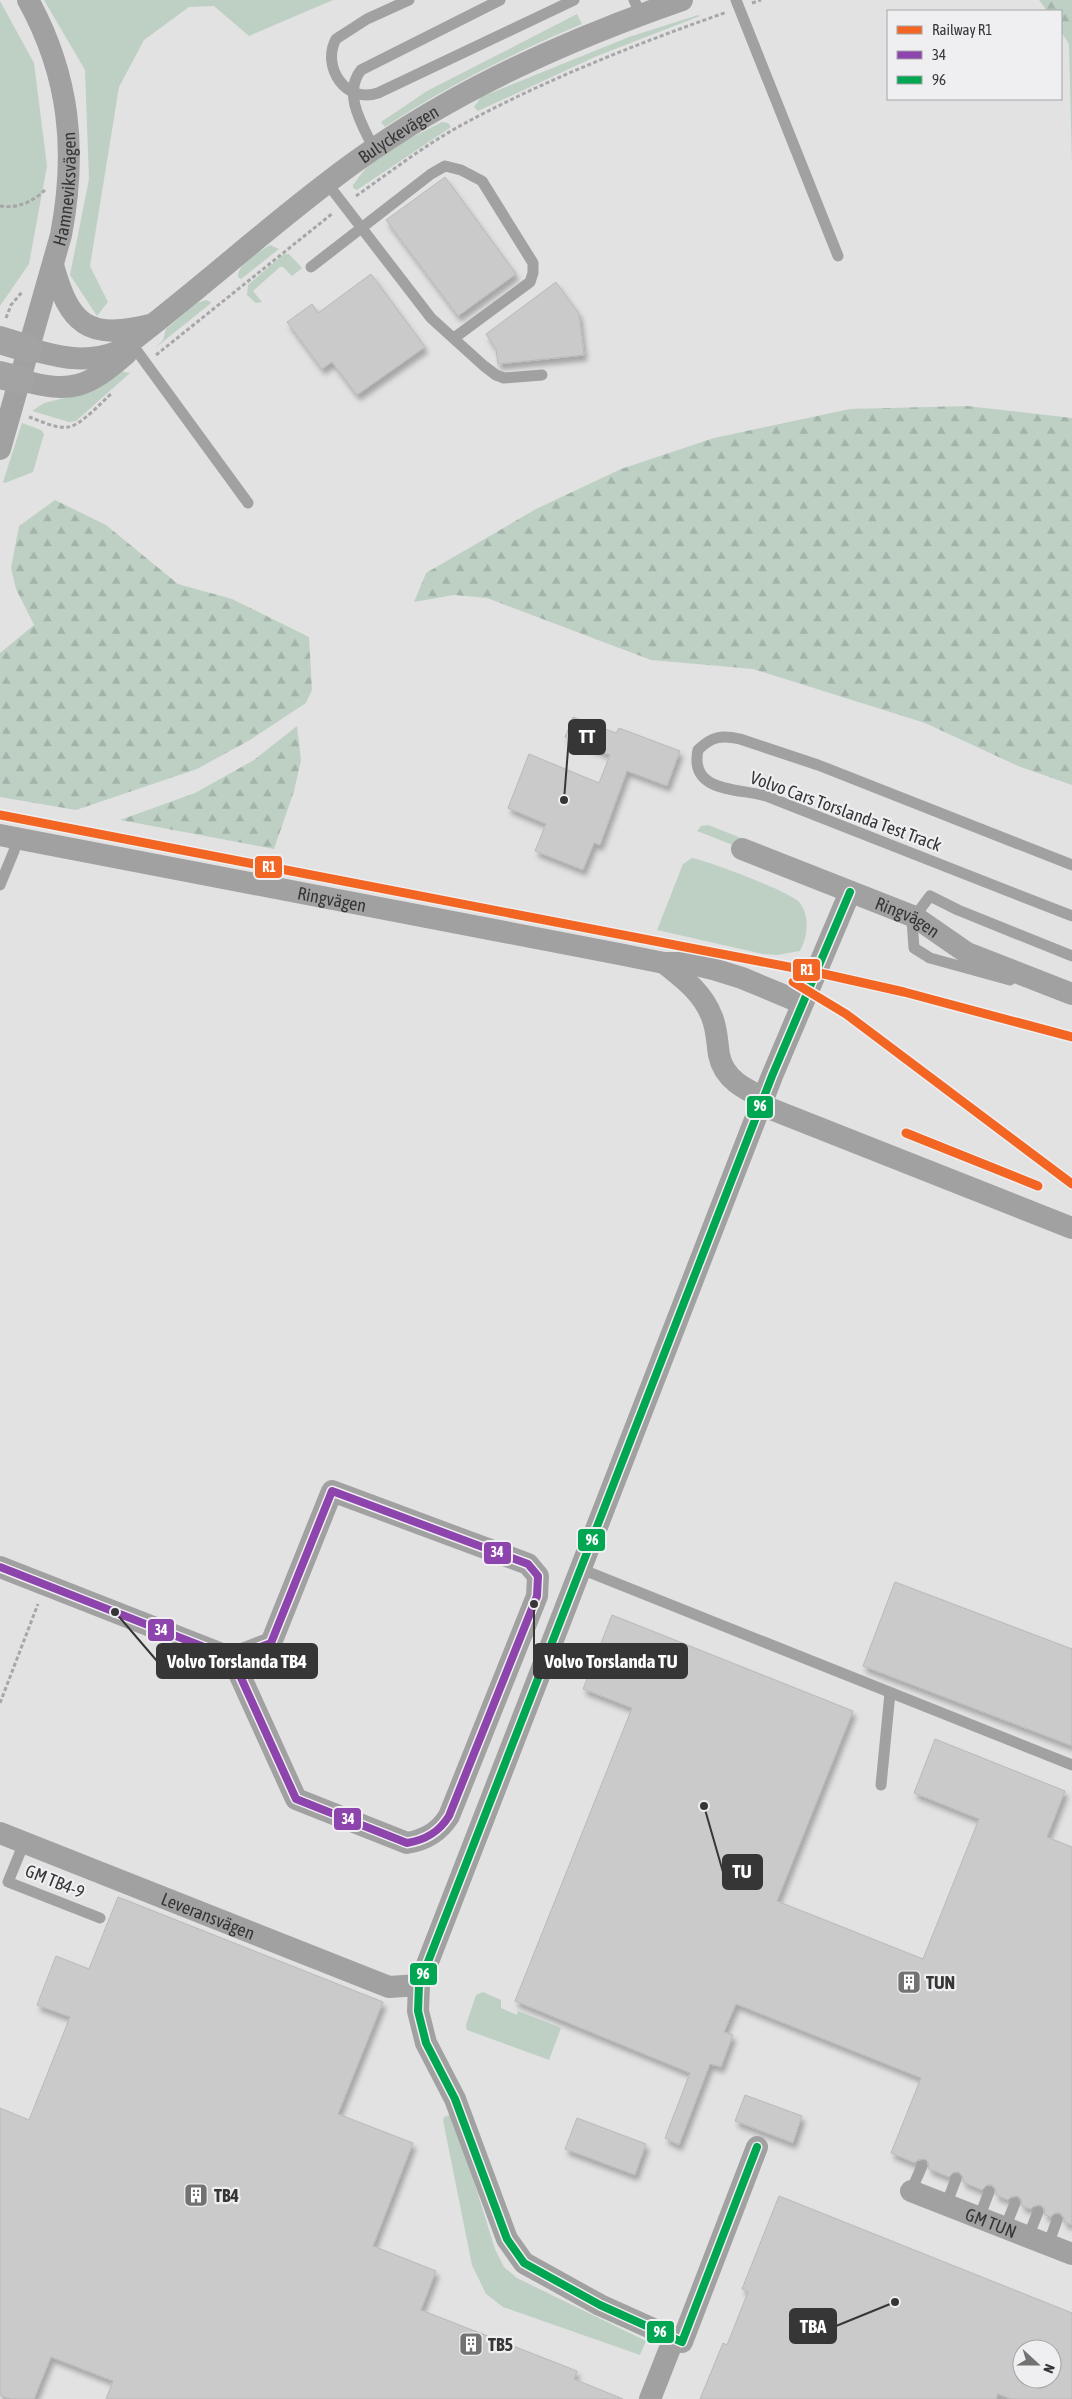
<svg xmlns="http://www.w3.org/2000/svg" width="1072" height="2399" viewBox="0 0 1072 2399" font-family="'Asap Condensed',sans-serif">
  <defs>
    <pattern id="forest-firs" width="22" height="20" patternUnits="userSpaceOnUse" patternTransform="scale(1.25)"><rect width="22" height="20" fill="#bed0c4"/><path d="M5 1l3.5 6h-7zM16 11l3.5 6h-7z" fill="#a4b3a9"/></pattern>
    <filter id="shadow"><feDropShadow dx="3" dy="5.5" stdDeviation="2.5" flood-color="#0004"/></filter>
  </defs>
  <rect width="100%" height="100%" fill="#e2e2e3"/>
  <!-- grass -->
  <path fill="#bed0c4" d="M44,0h289l-84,36 -35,-30 -25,1 -45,33 -25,47 -29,179 18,36 -11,14 -27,-41 19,-96 -4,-109z
    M0,1l34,62 13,103 -18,98 -29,42z
    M577,14l5,10c-69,29 -135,62 -197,103l-4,-5 46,-31z
    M698,15l2,1 -103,40 -119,55 -4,-4 7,-10 148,-60z
    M442,122l6,1 3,4 -94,63 -4,-2v-3c3,-3 5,-8 9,-12 20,-23 53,-37 80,-51z
    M270,245l9,4 -38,30 -3,-2c0,-15 20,-24 32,-32z
    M284,254h5l13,14 -10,8 -9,-9h-3l-27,24 9,11 -6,1 -9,-8 1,-10z
    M206,300l5,2 -1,2 -55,44 8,-8 3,-11 31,-26z
    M120,371l10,2 -54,48 -7,1 -37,-11 12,-8 28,-7z
    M22,423l19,7 3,4 -11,38 -28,11 -2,-1z
    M708,825l13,5 85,34 -7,7 -102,-40 4,-5z
    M692,858c17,3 99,34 108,45 10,14 8,33 0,48l-23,4 -14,-1 -106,-24 26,-66z
    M483,1992l18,8v8l16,7 1,-4 43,17 -12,32 -82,-30 -1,-5 10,-30z
    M450,2115l12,28 33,106 9,18 13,11 129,63 -6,14 -137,-48 -17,-13 -14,-29 -29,-145 1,-3z"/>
  <!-- forest -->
  <path fill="url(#forest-firs)" d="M1039,0h33v166l-3,-122 -8,-12v-21h-14z
    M967,406l105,12v367l-54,-19 -93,-43 -172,-54 -102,-9 -164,-62 -33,-3 -40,7 12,-29 110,-64 85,-40 93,-31 136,-29z
    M55,500l51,25 72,59 54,15 77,38 3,53 -6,13 -56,37 -53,29 -121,41 -76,-13v-144l34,-28 -18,-36 -5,-21 8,-42z
    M297,726l4,34 -7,31 -20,58 -154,-29 75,-27 59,-33z"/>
  <!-- building -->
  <path fill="#cacaca" stroke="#b9b9ba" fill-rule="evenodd" filter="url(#shadow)" d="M445,177l71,97 -58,42 -72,-96z
    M371,274l54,73 -68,48 -25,-33 -10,7 -35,-47 25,-18 6,9z
    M556,282l23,32 5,41 -86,9 -2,-15 -10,-15z
    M573,717l43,16 3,-5 61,23 -13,35 -40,-15 -27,74 -6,-2 -11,27 -48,-19 11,-27 -38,-16 21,-54 70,29 11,-28 -45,-18z
    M895,1582l177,67v97l-209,-80z
    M612,1615l241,96 -76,190 146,58 56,-140 -65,-26 21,-54 130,52 -18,46 25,10v378l-8,-3v-4l-4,-5h-5l-5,4 -5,-2 -1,-7 -4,-3 -6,1 -3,3 -9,-3 -1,-7 -4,-3 -6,1 -3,3 -12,-5v-5l-4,-5h-5l-5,5 -19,-8v-5l-4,-5h-5l-5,5 -20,-8 -1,-7 -3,-3 -7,1 -3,3 -24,-10 30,-75 -185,-74 -12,28 9,3 -12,32 -11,-3 -31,81 -14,-7 25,-65 -175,-72 117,-293 -49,-19z
    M118,1897l265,105 -45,112 75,29 -40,103 63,25 -15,39 156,61 -3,8 49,20h-517l7,-18 -62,-24 -17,42h-24l-10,-4v-287l29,12 41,-103 -33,-12 19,-49 33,13z
    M745,2095l57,21 -9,27 -58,-22z
    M577,2118l69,26 -11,31 -70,-26z
    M779,2196l293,117v86h-61l-13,-5 -2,5h-296l23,-56 4,2 21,-53 -6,-3zM1022,2349h30v30h-30z"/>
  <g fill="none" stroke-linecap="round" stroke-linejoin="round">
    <!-- path -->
    <path stroke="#a7a6a8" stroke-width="3" stroke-dasharray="4 2.5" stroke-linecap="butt" d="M752,3l9,-3
      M356,196c37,-26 73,-54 113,-75 83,-44 170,-78 258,-109
      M0,206c18,3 34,-5 46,-17
      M6,318l5,-13 11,-13
      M156,355l177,-142
      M29,417c12,4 27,12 39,10 12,-1 34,-25 44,-34
      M0,1703l38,-99"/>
    <!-- lane -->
    <path stroke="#a1a1a1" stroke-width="11" d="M409,0l-42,19 -31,20c-15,28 10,65 42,54l196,-93
      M634,0l7,15
      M736,0l102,256
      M374,149c-11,-23 -32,-55 -13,-79l139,-70
      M327,183l104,135 53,48 12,9 8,3 38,-3
      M311,267l120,-93 14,-8 16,4 21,11 51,82v10l-3,9 -76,56
      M134,347l114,156
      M1072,865l-254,-100 -78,-26c-18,-4 -28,-3 -42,11 -9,43 40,38 68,46l306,120
      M0,885l14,-34 3,-14
      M1010,980l-80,-22 -16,-10 -2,-28 18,-24 28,14 114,46
      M581,1569l491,196
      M547,1654l33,13
      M881,1785l9,-92
      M24,1843l-16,39 92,36
      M911,2191l11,-25
      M946,2205l10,-26
      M979,2218l10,-26
      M1005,2228l10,-25
      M1028,2237l10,-25
      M1048,2245l9,-25"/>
    <!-- street -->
    <g stroke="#a1a1a1" stroke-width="22">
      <path d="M53,265c16,59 35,76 97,60"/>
      <path id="s1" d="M29,349c30,8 57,15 88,3 81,-60 156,-131 238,-190 100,-72 212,-122 327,-162"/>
      <path d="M21,380c50,14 66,8 105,-26"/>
      <path id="s2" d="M0,449l61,-214c16,-84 9,-159 -33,-235"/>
      <path id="s3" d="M0,835l619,119 45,9h24l25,6 29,9 60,25"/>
      <path id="s4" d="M742,849l173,68 52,36 105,41"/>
      <path d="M664,963c19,15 39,30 48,54 5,12 5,25 7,38 5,24 25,34 45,43"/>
      <path d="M761,1105l311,123"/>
      <path d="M0,1567l232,91 39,-15 61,-152 196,73 10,12 -1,20 -88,220c-10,16 -23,24 -42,27l-111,-44 -64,-141"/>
      <path id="s5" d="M0,1833l389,154 30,-2"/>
      <path d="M757,2147l-75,195 -82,-37 -76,-42 -17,-24 -52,-140 -29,-56 -8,-32 1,-26 353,-909 78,-184"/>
      <path id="s6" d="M911,2191l161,63"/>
      <path d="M650,2399l24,-61"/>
    </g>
    <!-- primary -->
    <path stroke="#a4a3a3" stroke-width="28" d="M0,340l29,9
      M0,375l21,5"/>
    <!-- bus-1 casing -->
    <g stroke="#efeef1" stroke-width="11">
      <path id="bus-1" d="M0,1567l232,91 39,-15 61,-152 196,73 10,12 -1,20 -88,220c-10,16 -23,24 -42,27l-111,-44 -64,-141"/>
    </g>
    <!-- bus-2 casing -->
    <g stroke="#efeef1" stroke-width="11">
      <path id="bus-2" d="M757,2147l-75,195 -82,-37 -76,-42 -17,-24 -52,-140 -29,-56 -8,-32 1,-26 353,-909 78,-184"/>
    </g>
    <!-- bus-1 -->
    <use href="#bus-1" stroke="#8e44ad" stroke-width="8"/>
    <!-- bus-2 -->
    <use href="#bus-2" stroke="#00a651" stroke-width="8"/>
    <!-- rail-1 casing -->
    <g stroke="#efeef1" stroke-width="12">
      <path id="rail-1" d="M0,815l815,157 89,20 168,45
        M793,982l53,32 226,170
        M906,1133l132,53"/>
    </g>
    <!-- rail-1 -->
    <use href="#rail-1" stroke="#f26522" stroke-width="9"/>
  </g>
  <!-- icons -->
  <defs>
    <g id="building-square" transform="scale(1.25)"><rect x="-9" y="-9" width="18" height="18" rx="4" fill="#727273" stroke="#efeef1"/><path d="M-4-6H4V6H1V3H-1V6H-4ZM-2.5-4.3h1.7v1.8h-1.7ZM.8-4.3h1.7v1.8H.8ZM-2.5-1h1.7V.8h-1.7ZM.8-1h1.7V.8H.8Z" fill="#fff"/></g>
  </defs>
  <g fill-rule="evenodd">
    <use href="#building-square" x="909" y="1982"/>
    <use href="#building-square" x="196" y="2195"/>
    <use href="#building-square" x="471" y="2344"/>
  </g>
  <g text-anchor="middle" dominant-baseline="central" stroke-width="4.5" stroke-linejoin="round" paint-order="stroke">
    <!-- street labels -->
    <g font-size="18" fill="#363637" stroke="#efeef1">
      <text stroke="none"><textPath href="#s1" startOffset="446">Bulyckevägen</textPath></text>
      <text stroke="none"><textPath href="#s2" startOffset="269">Hamneviksvägen</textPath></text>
      <text transform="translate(846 811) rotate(20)">Volvo Cars Torslanda Test Track</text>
      <text stroke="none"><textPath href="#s3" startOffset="338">Ringvägen</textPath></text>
      <text stroke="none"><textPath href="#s4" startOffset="179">Ringvägen</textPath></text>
      <text transform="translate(55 1881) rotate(22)">GM TB4-9</text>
      <text stroke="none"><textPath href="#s5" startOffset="224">Leveransvägen</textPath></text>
      <text stroke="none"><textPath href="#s6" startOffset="86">GM TUN</textPath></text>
    </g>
    <!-- poi labels -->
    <g font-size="18" font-weight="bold" fill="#363637" stroke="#efeef1" text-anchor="start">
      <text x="926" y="1982">TUN</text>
      <text x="214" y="2195">TB4</text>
      <text x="488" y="2344">TB5</text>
    </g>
  </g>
  <!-- callouts -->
  <path fill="none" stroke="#363637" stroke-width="2" d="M564 800L569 737M534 1604L534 1661M115 1612L157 1661M704 1806L723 1872M895 2302L836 2326"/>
  <g fill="#363637" stroke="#efeef1" stroke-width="2">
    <circle cx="564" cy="800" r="5"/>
    <circle cx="534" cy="1604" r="5"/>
    <circle cx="115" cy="1612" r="5"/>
    <circle cx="704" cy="1806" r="5"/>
    <circle cx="895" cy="2302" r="5"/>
  </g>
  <g fill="#363637" stroke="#363637" stroke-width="2">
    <rect x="569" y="720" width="36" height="34" rx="5"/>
    <rect x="534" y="1644" width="153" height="34" rx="5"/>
    <rect x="157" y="1644" width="160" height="34" rx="5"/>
    <rect x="723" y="1855" width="39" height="34" rx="5"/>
    <rect x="790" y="2309" width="46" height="34" rx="5"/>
  </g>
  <g font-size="19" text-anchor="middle" font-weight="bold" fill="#fff">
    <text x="587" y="743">TT</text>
    <text x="611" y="1668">Volvo Torslanda TU</text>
    <text x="237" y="1668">Volvo Torslanda TB4</text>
    <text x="742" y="1878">TU</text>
    <text x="813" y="2333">TBA</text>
  </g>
  <g stroke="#efeef1" stroke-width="2">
    <rect x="254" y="855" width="29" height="24" rx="5" fill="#f26522"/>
    <rect x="792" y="958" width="29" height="24" rx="5" fill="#f26522"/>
    <rect x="746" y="1095" width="28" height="24" rx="5" fill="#00a651"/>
    <rect x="577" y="1528" width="29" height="24" rx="5" fill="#00a651"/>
    <rect x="483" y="1541" width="29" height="24" rx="5" fill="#8e44ad"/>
    <rect x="147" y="1618" width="28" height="24" rx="5" fill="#8e44ad"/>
    <rect x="333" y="1807" width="29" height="24" rx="5" fill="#8e44ad"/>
    <rect x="409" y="1962" width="29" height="24" rx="5" fill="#00a651"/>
    <rect x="646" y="2320" width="29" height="24" rx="5" fill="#00a651"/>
  </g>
  <g font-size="14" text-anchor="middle" font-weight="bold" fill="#fff">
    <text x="269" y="872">R1</text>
    <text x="807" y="975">R1</text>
    <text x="760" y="1111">96</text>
    <text x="592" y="1545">96</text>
    <text x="497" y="1557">34</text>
    <text x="161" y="1635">34</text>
    <text x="348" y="1824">34</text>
    <text x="423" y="1979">96</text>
    <text x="660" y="2337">96</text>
  </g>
  <!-- legend -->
  <rect x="887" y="10" width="175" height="90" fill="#efeef1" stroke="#a5a4a7"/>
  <rect x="897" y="26" width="25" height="8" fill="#f26522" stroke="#a5a4a7"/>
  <text x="932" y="35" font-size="15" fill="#363637">Railway R1</text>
  <rect x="897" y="51" width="25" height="8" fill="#8e44ad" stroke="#a5a4a7"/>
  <text x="932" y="60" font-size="15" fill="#363637">34</text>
  <rect x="897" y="76" width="25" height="8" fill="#00a651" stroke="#a5a4a7"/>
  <text x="932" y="85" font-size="15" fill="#363637">96</text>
  <!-- north arrow -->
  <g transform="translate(1037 2364) rotate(111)"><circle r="24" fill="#efeef1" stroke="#a5a4a7"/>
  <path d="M0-4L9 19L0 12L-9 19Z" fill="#727273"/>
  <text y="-8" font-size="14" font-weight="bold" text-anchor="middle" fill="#363637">N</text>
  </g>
</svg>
